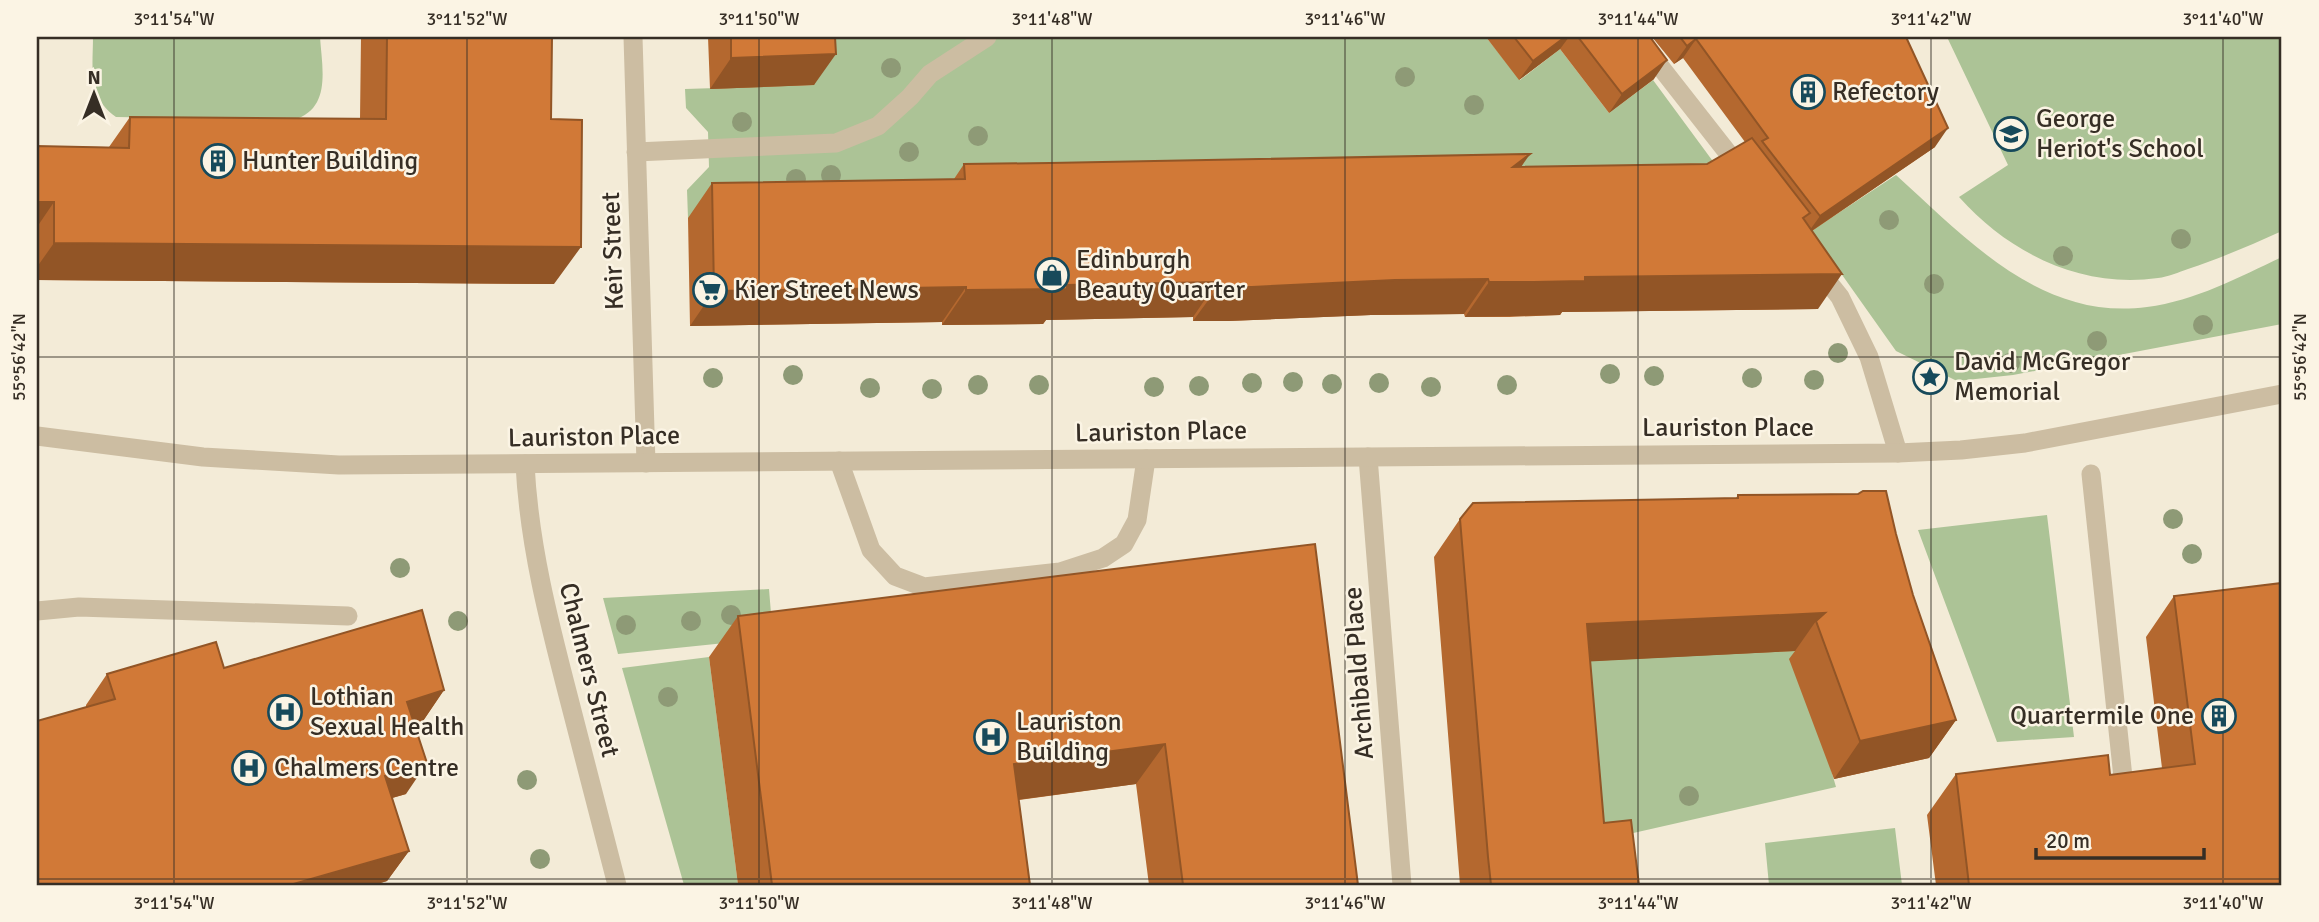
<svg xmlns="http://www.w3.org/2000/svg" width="2319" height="922" viewBox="0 0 2319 922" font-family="Signika,sans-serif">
  <rect width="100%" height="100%" fill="#f3ebd7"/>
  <!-- green -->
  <path fill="#acc396" d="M93,37h227c2,31 12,72 -27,83l-177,-3c-29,-20 -23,-49 -23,-80z
    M813,37h673l34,43 40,-31 49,64 44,-33 70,95 -1035,43 -1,-28 22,-23 -1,-35 -22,-24 -1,-19 129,-4z
    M1947,37h335v194c-31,14 -61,27 -94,38 -9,3 -20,8 -30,9 -77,11 -149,-25 -199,-81l49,-32z
    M1896,175c72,65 145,146 251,132 48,-6 92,-30 135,-50v67l-269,51 -56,6 -61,-30 -85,-120z
    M2047,515l27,222 -77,5 -79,-212z
    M769,589l4,49 -155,16 -15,-56z
    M1580,640l210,5 7,7 39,135 -260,59z
    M709,657l29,228h-54l-62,-217z
    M1895,828l7,57h-133l-4,-42z"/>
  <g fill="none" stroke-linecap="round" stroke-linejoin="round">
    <!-- service -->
    <path stroke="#ccbda2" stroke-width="19" d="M636,152l200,-9 42,-17 32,-29 20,-23 57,-37
      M1368,457l34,428
      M839,461l32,89 24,26 29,11 136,-15 43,-14 21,-14 13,-24 9,-61
      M37,611l42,-4 269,9"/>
    <!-- pedestrian -->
    <path stroke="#ccbda2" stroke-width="19" d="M2091,474l33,313"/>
    <!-- minor -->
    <path stroke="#ccbda2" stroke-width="19" d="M633,37l13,426
      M1637,37l105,134
      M1816,267l24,30 29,60 29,96
      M525,464c4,81 24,158 44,235 16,62 32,124 48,186"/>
    <!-- tertiary -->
    <path stroke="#ccbda2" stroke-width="19" d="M37,436l166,21 136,8 1559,-12 63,-3 64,-7 257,-49"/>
  </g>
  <!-- trees -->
  <g fill="#8e9a76">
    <circle cx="891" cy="68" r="10"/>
    <circle cx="1405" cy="77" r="10"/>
    <circle cx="1474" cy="105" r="10"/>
    <circle cx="742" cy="122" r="10"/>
    <circle cx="978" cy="136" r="10"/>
    <circle cx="909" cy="152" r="10"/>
    <circle cx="831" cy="175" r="10"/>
    <circle cx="796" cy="179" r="10"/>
    <circle cx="1889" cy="220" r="10"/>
    <circle cx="2181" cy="239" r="10"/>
    <circle cx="2063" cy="256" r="10"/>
    <circle cx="1934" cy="284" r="10"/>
    <circle cx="2203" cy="325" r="10"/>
    <circle cx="2097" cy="341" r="10"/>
    <circle cx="1838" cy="353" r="10"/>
    <circle cx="2010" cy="363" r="10"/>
    <circle cx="1610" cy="374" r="10"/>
    <circle cx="793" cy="375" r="10"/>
    <circle cx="1654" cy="376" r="10"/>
    <circle cx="713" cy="378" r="10"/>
    <circle cx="1752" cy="378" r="10"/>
    <circle cx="1814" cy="380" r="10"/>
    <circle cx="1293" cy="382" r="10"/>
    <circle cx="1252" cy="383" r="10"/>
    <circle cx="1379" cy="383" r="10"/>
    <circle cx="1332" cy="384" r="10"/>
    <circle cx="978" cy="385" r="10"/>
    <circle cx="1039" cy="385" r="10"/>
    <circle cx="1507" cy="385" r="10"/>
    <circle cx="1199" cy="386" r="10"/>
    <circle cx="1154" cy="387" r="10"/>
    <circle cx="1431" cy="387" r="10"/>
    <circle cx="870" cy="388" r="10"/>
    <circle cx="932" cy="389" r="10"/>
    <circle cx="2173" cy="519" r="10"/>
    <circle cx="2192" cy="554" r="10"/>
    <circle cx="400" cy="568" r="10"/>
    <circle cx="731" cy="615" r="10"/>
    <circle cx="458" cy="621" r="10"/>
    <circle cx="691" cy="621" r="10"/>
    <circle cx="626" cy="625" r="10"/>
    <circle cx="668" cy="697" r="10"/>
    <circle cx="527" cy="780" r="10"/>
    <circle cx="1689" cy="796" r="10"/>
    <circle cx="540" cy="859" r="10"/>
  </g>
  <!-- wall -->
  <path fill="#b4682f" d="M361,37h191l-1,82 3,165 -517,-4v-134l72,1 21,-30 230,2z
    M708,37h127l-21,48 -104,4z
    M1486,37h164l4,42 -45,34 -49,-64 -41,31z
    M1652,37h254l29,110 -123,84 6,78 -256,3 -2,3 -51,2h-44l-1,-3 -93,1 -143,6h-35v-4l-147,3 -3,4 -101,1v-3l-252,4 -2,-108 24,-35 242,-4 10,-15 557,3 186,-3 38,-22 -62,-84 -9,6z
    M1738,495l158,39 17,61 43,125 -27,38 -95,21 -45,-120 6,-8 -205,10 14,162 35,62h-179l-26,-328 26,-38 276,-21z
    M1315,544l43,341h-209l-13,-101 -117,16 11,85h-292l-29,-228 29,-41z
    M2174,596l108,289h-346l-9,-70 29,-41 154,1 52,-7 -16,-131z
    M224,668l220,22 -21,31 -9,2 -8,71 -14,4 17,53 -22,30 -13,4h-337l49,-178v-2l21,-31z"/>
  <!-- shaded-wall -->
  <path fill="#925526" d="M1565,37h4l-9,12 -41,31 14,-19z
    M1696,39l-13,19 -9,6 13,-18z
    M836,54l-22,31 -104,4 21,-31z
    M1667,60l-13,19 -45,34 13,-19z
    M1948,128l-13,19 -128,87 13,-18z
    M1530,154l-24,35 7,-22z
    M37,202h17l-17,25z
    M54,243l527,4 -27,37 -517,-4v-13z
    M1842,274l-24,35 -256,3 -2,3 -95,2 24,-35 96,-5z
    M1488,279l-24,35 -93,1 -143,6h-35l25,-34 177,-7z
    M1217,282l-24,35 -147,3 -3,4 -101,1 24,-35 101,-5z
    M966,287l-24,35 -252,4 24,-35z
    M1825,613l-9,8 -21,30 -235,12 27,-39z
    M444,690l-21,31 -37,11 21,-30z
    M1956,720l-27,38 -95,21 26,-38z
    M1165,744l-29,40 -150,20 28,-40z
    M427,763l-21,31 -42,12 21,-30z
    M409,851l-22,30 -13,4h-84z"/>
  <!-- building -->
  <path fill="#d17937" stroke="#925526" stroke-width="2" d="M387,37h165l-1,82 31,1 -1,127 -527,-4v-41h-17v-56l92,2 1,-31 256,2z
    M731,37h104l1,17 -105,4z
    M1514,37h51l-32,24z
    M1578,37h72l17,23 -45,34z
    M1680,37h226l42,91 -128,88 -58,-75 6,-3 -72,-99 -9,7z
    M1752,138l58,75 -7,5 39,56 -257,3v4l-51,1h-45l-1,-3 -93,1 -143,7h-34l-1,-5 -150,3v4l-101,1v-3l-252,4 -2,-108 253,-4 -1,-15 86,-1 480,-9 -17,13 194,-3z
    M1863,491h23l10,43 17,61 43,125 -96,21 -44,-120 9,-8 -238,11 17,199 27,-3 8,65h-148l-3,-28 -28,-338 13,-16 265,-5v-3l120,-1z
    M1315,544l43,341h-175l-18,-141 -151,20 16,121h-258l-34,-269z
    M2282,583v302h-313l-13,-111 152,-19 2,20 85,-11 -21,-168z
    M422,610l22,80 -37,12 20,61 -42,13 24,75 -119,34h-253v-164l78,-22 -8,-25 109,-32 8,26z"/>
  <!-- ticks -->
  <path fill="none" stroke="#362e25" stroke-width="2" stroke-opacity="0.45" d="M174,37v848M467,37v848M759,37v848M1052,37v848M1345,37v848M1638,37v848M1931,37v848M2223,37v848M37,357h2245M37,879h2245"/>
  <!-- icons -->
  <defs>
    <g id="building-ring" transform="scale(1.75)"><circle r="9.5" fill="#fbf4e4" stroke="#174a5b" stroke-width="1.5"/><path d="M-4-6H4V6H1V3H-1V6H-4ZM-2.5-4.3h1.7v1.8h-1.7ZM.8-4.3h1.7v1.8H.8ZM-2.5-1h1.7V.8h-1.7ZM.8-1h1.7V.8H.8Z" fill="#174a5b"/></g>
    <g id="school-ring" transform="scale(1.75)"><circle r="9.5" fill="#fbf4e4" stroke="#174a5b" stroke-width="1.5"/><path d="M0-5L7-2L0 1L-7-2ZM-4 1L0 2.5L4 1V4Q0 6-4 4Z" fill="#174a5b"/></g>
    <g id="shop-ring" transform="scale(1.75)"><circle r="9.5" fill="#fbf4e4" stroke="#174a5b" stroke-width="1.5"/><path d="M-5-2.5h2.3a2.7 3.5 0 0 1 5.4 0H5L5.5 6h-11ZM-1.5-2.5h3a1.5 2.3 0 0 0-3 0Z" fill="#174a5b"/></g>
    <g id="supermarket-ring" transform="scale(1.75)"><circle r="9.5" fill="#fbf4e4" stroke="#174a5b" stroke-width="1.5"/><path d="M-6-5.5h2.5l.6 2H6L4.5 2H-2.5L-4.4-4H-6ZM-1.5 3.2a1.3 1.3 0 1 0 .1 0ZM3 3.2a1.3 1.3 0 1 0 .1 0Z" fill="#174a5b"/></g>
    <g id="sight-ring" transform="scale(1.75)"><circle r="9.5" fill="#fbf4e4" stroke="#174a5b" stroke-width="1.5"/><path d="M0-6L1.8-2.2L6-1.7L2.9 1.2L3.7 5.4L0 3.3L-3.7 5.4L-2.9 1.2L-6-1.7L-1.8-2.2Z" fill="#174a5b"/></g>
    <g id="hospital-ring" transform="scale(1.75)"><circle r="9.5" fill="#fbf4e4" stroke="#174a5b" stroke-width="1.5"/><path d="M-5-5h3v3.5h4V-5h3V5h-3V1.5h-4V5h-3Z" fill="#174a5b"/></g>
  </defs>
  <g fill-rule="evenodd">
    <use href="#building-ring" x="1808" y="92"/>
    <use href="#school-ring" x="2011" y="134"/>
    <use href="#building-ring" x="218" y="161"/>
    <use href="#shop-ring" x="1052" y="275"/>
    <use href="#supermarket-ring" x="710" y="290"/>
    <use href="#sight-ring" x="1930" y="377"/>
    <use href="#hospital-ring" x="285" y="712"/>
    <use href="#building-ring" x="2219" y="716"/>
    <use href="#hospital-ring" x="991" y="737"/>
    <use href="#hospital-ring" x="249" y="768"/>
  </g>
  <g text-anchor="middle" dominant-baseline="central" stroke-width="5" stroke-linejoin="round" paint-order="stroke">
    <!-- poi labels -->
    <g font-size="26" fill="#362e25" stroke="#fbf4e4" text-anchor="start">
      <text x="1832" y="92">Refectory</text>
      <text x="2036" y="119">George<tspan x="2036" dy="30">Heriot's School</tspan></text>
      <text x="242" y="161">Hunter Building</text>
      <text x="1076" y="260">Edinburgh<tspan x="1076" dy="30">Beauty Quarter</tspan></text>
      <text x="734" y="290">Kier Street News</text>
      <text x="1954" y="362">David McGregor<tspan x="1954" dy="30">Memorial</tspan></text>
      <text x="310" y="697">Lothian<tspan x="310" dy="30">Sexual Health</tspan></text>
      <text x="2194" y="716" text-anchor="end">Quartermile One</text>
      <text x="1016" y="722">Lauriston<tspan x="1016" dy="30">Building</tspan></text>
      <text x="274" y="768">Chalmers Centre</text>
    </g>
    <!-- street labels -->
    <g font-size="26" fill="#362e25" stroke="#fbf4e4">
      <text transform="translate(613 251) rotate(-92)">Keir Street</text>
      <text x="1728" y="428">Lauriston Place</text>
      <text transform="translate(1161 432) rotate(-1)">Lauriston Place</text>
      <text transform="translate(594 437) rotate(-1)">Lauriston Place</text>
      <text transform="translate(589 670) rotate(76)">Chalmers Street</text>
      <text transform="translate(1359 673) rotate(-94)">Archibald Place</text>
    </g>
  </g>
  <!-- border -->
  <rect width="2319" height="922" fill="none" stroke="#fbf4e4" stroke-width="77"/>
  <!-- north arrow -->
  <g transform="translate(94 94)" stroke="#fbf4e4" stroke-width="5" paint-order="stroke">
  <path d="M0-5L12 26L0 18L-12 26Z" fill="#362e25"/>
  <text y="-10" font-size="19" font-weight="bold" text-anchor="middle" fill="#362e25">N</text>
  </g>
  <!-- scale -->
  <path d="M2036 848v10h168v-10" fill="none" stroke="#362e25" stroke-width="3.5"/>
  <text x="2046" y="848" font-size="21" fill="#362e25" stroke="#fbf4e4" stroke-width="5" paint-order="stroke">20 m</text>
  <rect x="38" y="38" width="2242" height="846" fill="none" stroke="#362e25" stroke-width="2.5"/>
  <g font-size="18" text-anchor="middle" fill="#362e25">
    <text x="174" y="25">3°11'54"W</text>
    <text x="467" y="25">3°11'52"W</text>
    <text x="759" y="25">3°11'50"W</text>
    <text x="1052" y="25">3°11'48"W</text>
    <text x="1345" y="25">3°11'46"W</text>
    <text x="1638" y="25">3°11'44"W</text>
    <text x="1931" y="25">3°11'42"W</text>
    <text x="2223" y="25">3°11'40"W</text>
    <text transform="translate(19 357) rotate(-90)" y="6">55°56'42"N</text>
    <text transform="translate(2300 357) rotate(-90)" y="6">55°56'42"N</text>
    <text x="174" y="909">3°11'54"W</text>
    <text x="467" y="909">3°11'52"W</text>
    <text x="759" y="909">3°11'50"W</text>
    <text x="1052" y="909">3°11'48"W</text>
    <text x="1345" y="909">3°11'46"W</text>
    <text x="1638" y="909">3°11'44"W</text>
    <text x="1931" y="909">3°11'42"W</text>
    <text x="2223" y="909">3°11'40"W</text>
  </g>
</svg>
